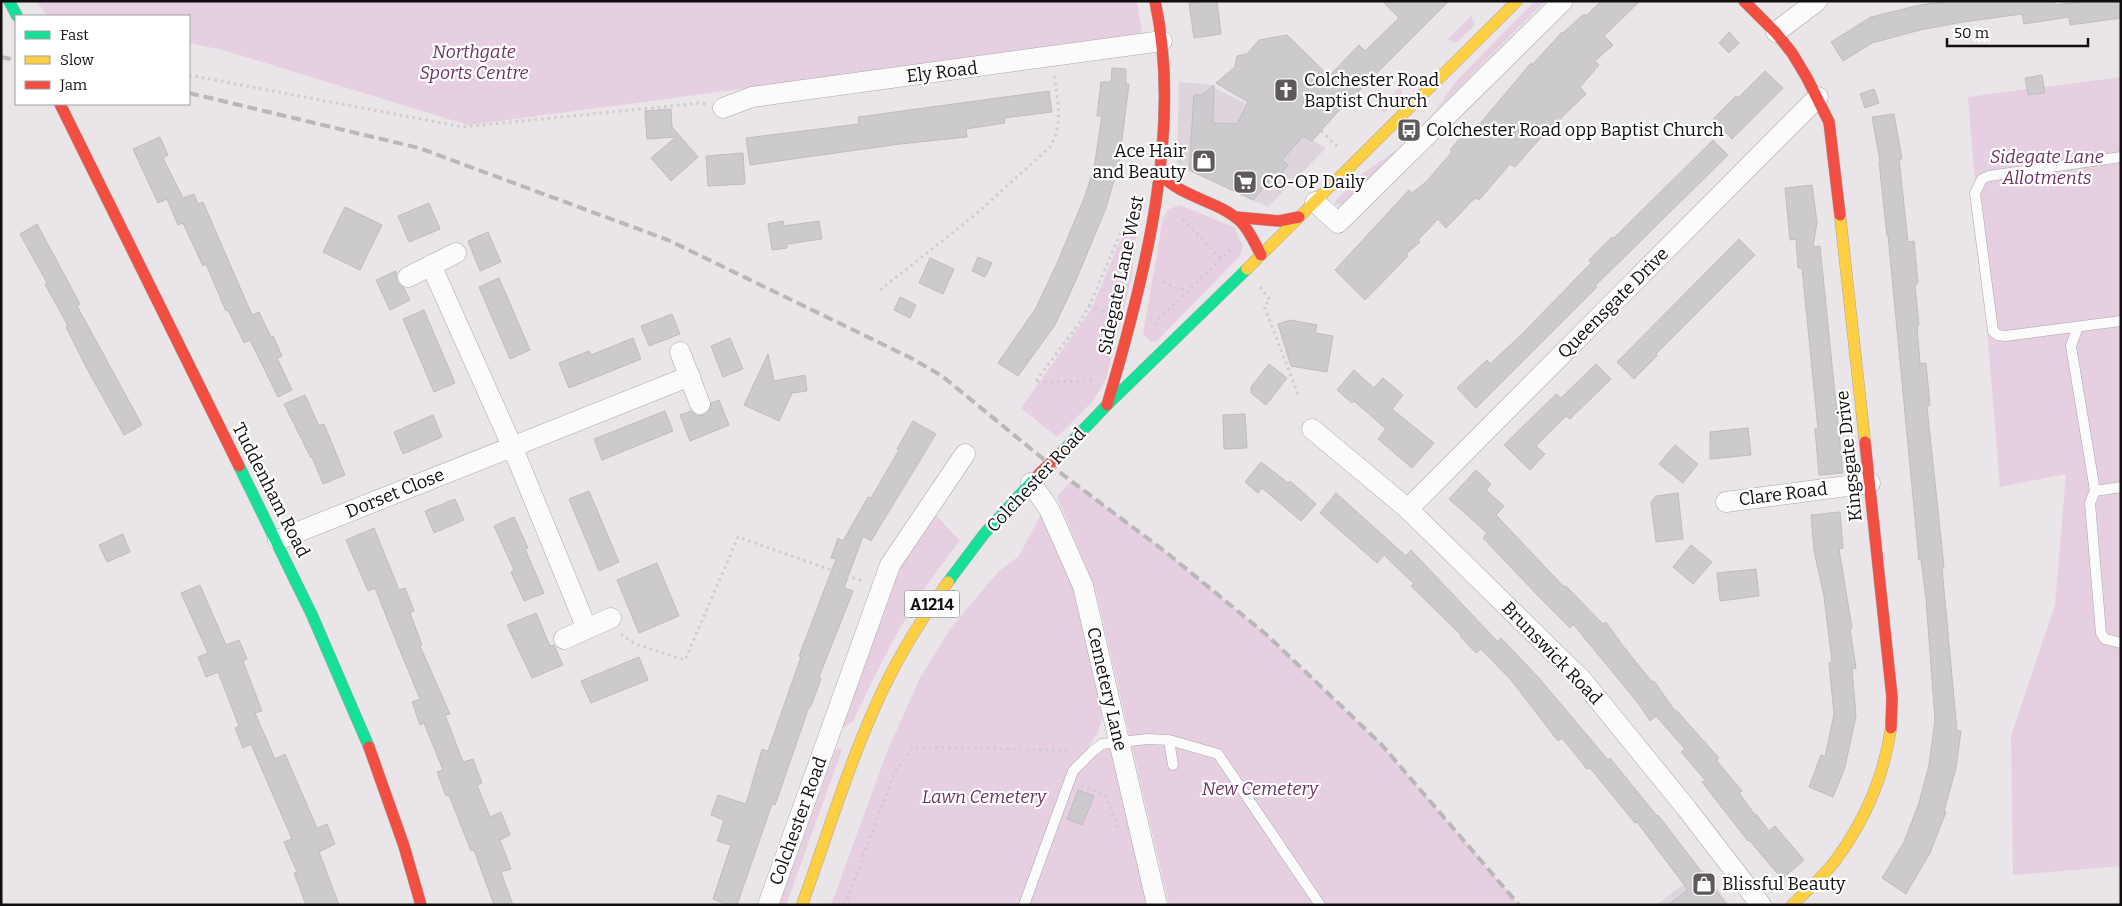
<svg xmlns="http://www.w3.org/2000/svg" width="2122" height="906" viewBox="0 0 2122 906" font-family="Bitter,serif">
  <rect width="100%" height="100%" fill="#e9e5e8"/>
  <!-- built -->
  <path fill="#ded5dc" d="M1179,82l28,2 63,32 56,32 -58,59 -87,-40 -4,-5z
    M1703,870l26,35h-73z"/>
  <!-- green -->
  <path fill="#e7cfe2" d="M37,1h1100l6,36 -100,12 -575,76 -245,-75 -34,-7v-27h-138l-5,-1z
    M1535,1h10l-112,113 25,-35z
    M1471,16l4,9 -19,18 -8,-4z
    M2121,77v789l-108,9 -2,-139 44,-131 11,-131 -66,13 -32,-390z
    M1401,86l1,9 -17,18 -7,-4z
    M1401,147l-55,56 -11,2v-4l27,-27z
    M1180,205l54,22 9,19 -3,10 -83,85 -6,1 -8,-8 20,-116 6,-9z
    M1126,227l11,1 -5,48 -26,103 -13,22 -36,36 -36,-29 70,-98z
    M1071,481l96,72 101,83 113,108 138,161h-350l-73,-313 -39,-96z
    M933,512l27,29c-45,54 -78,117 -107,181l-9,5 -5,-2 43,-116 30,-65z
    M1041,514l35,78 25,101 1,26 -5,15 -11,17 8,5 14,-8 4,2 37,155h-318l56,-153 32,-72 31,-51 48,-57 21,-16z
    M838,748l4,2 -56,155h-7l56,-154z"/>
  <!-- building -->
  <path fill="#cccacc" stroke="#bfbcbf" d="M1204,1h13l4,33 -27,4 -5,-35z
    M1382,1h67l-91,91 -2,-1 -44,50 -9,-5 -21,24 6,5 -12,15 -3,-3 -20,23 -64,-30 5,-75h8l12,-10 -1,38 24,1 11,-22 -32,-19 19,-16 2,-11 10,-2 12,-14 28,-5 42,41 30,-31 6,6 34,-33z
    M1601,1h39l-36,35 9,9 -18,16 4,4 -19,22 6,7 -23,22 -17,20 -2,-2 -29,33 -5,-3 -31,36 -3,-2 -2,1 -28,29 -8,-9 -20,21 2,2 -14,12 2,2 -43,44 -30,-30 74,-80 3,3 14,-11 26,-30 -2,-2 13,-15 2,3 11,-14 2,2 53,-63 1,2 30,-33 1,1 21,-19 2,2z
    M1951,1h103l1,4 29,-4h37v17l-51,7 -1,-8 -45,7 -2,-10 -59,8 -43,8 -48,13 -29,18 -12,-19 40,-25 49,-12z
    M1729,32l10,11 -10,10 -10,-10z
    M1112,68l14,1v15h3l-10,79 -13,45 -30,72 -21,45 -37,51 -20,-13 38,-55 22,-47 27,-65 9,-28 8,-52h-5l4,-34h10z
    M1765,71l18,17 -51,51 -19,-20 23,-23 2,2z
    M2042,75l3,18 -17,2 -3,-17z
    M1874,89l5,14 -14,5 -5,-14z
    M1049,91l3,21 -48,6 1,5 -39,6 1,8 -67,7 -150,21 -4,-27 113,-14 -1,-7z
    M671,109l1,18 26,30 -27,24 -20,-23 25,-21 -29,2 -2,-28z
    M1894,114l8,45h-3l9,83 6,-1 4,42 -3,3 4,39 -2,1 3,38 6,-1 4,42 -3,2 17,160 -2,1 15,163h4l-5,37 -12,43 2,1 -16,41 -24,41 -24,-16 22,-36 15,-39 10,-38 6,-45 -9,-121 -5,-40 -2,1 -31,-325 -1,1 -8,-74 1,-1 -8,-44z
    M160,137l8,18 -5,3 20,40 11,-4 4,10 5,-2 49,113 7,-3 12,25 2,-1 9,20 -5,2 15,32 -14,7 -28,-57 -6,3 -16,-33 -2,1 -20,-47 -3,2 -20,-43 -5,2 -11,-26 -9,4 -25,-54z
    M1713,140l15,15 -133,131 2,1 -121,121 -19,-20 30,-28 3,4 31,-29 70,-72 -2,-3 23,-23 2,1z
    M743,153l2,31 -37,2 -2,-30z
    M1812,185l5,37 -4,25 7,-1 23,227 -24,2 -4,-46h3l-16,-161h-4l-2,-29 -6,1 -5,-52z
    M429,203l11,26 -31,13 -11,-26z
    M345,207l37,18 -22,45 -37,-18z
    M783,221l1,5 35,-5 3,18 -35,5v4l-15,2 -4,-26z
    M37,224l43,80 -3,2 65,119 -18,10 -38,-68 -20,-40 2,-1 -23,-42 2,-1 -27,-49z
    M488,232l13,30 -21,9 -12,-30z
    M1739,239l16,16 -99,99 1,2 -23,23 -17,-17z
    M978,257l14,6 -7,14 -13,-6z
    M930,258l24,11 -11,25 -24,-11z
    M396,271l1,11 7,6 6,12 -20,10 -14,-30z
    M499,278l31,72 -20,9 -31,-72z
    M900,297l16,8 -6,13 -16,-8z
    M424,310l31,73 -21,9 -31,-73z
    M672,314l8,20 -31,12 -8,-20z
    M1290,320l27,5 -2,8 18,3 -6,36 -36,-6 -13,-42z
    M633,338l8,21 -72,29 -10,-25 30,-12 2,4z
    M730,338l13,31 -20,8 -12,-31z
    M768,354l6,27 31,-6 2,16 -15,2 -13,28 -35,-16z
    M1269,364l18,14 -21,27 -15,-12v-6z
    M1596,364l15,15 -41,40 -4,-3 -30,30 9,8 -15,16 -26,-25 52,-51 5,4z
    M1354,370l20,18 9,-10 20,17 -11,14 42,34 -22,25 -34,-29 8,-10 -32,-28 -2,2 -15,-13z
    M305,395l14,31 5,-2 21,51 -22,9 -11,-27 -1,1 -27,-54z
    M719,400l10,25 -39,16 -10,-26 11,-4 7,5 7,-1 4,-4 2,-8z
    M665,411l8,20 -71,29 -8,-21z
    M1245,414l2,34 -23,1 -1,-34z
    M433,415l9,22 -39,17 -9,-22z
    M913,421l23,13 -65,107 -8,-5 -19,52 9,3 -34,86 2,1 -5,15 -6,15 -1,-1 -34,98 -3,-1 -35,101h-9l-15,-6 18,-54 -14,-4 7,-21 -13,-5 7,-20 28,9 16,-55 6,2 33,-94 -2,-1 37,-97 -5,-1 7,-20 5,3 25,-44 3,1 28,-48 -2,-1z
    M1748,428l3,27 -41,4v-27z
    M1675,445l23,19 -15,19 -24,-19z
    M1261,462l27,21 2,-2 26,23 -15,17 -39,-33 -4,5 -13,-11z
    M1476,470l15,14 -5,6 18,16 -8,9 68,72 2,-1 37,38 3,-2 17,24 29,36 2,-1 21,30 1,-1 43,48 -3,2 26,31 -3,2 16,22 1,-1 13,17 6,-5 29,34 -22,19 -33,-39 -1,1 -46,-59 3,-2 -24,-28 4,-3 -29,-33 -6,5 -12,-18 -65,-79 -3,4 -25,-25 -62,-65 4,-5 -38,-34z
    M589,491l30,71 -20,9 -30,-72z
    M1336,493l70,63 5,-6 87,92 3,-4 38,40 69,82 2,-2 47,58 1,-1 69,90h-59l20,-15 -51,-68 -2,1 -45,-55 -3,1 -25,-31 -4,3 -47,-61 -30,-31 -5,4 -16,-17 1,-1 -50,-49 3,-2 -30,-29 -7,8 -57,-50z
    M1678,493l5,46 -27,3 -5,-40 5,-6z
    M455,499l9,21 -30,13 -9,-22z
    M1840,512l3,36 -4,1 13,79 -2,1 6,39 -4,1 4,47 -11,51 -12,30 -24,-10 12,-32 4,2 9,-43 -5,-51 3,-1 -8,-66 -10,-45 -3,-36z
    M514,517l14,31 -3,1 19,44 -20,8 -13,-29 3,-2 -20,-44z
    M374,528l25,62 6,-2 9,23 -4,2 12,32 -2,1 30,68 -5,1 18,47 10,-3 9,24 -5,2 13,32 11,-5 9,23 -10,5 11,29 -10,3 12,33h-19l-20,-55 -3,1 -22,-56 -3,1 -9,-24 6,-2 -19,-47 -4,2 -8,-23 8,-3 -19,-46 -26,-65 -7,3 -22,-51z
    M123,534l7,18 -23,10 -8,-17z
    M1691,545l21,17 -19,22 -20,-17z
    M657,563l22,53 -40,17 -22,-53z
    M1756,569l3,27 -39,5 -3,-28z
    M200,585l26,60 13,-5 8,19 -4,2 19,50 -7,2 20,46 10,-5 32,74 10,-4 8,20 -16,8 20,53h-33l-12,-32 3,-1 -13,-30 8,-3 -41,-95 -8,4 -8,-20 4,-2 -21,-54 -12,5 -8,-20 10,-4 -27,-60z
    M536,613l14,33 4,-1 9,20 -31,13 -25,-53z
    M639,657l9,23 -57,23 -10,-22z
    M1078,790l16,6 -12,29 -15,-6z"/>
  <g fill="none" stroke-linecap="round" stroke-linejoin="round">
    <!-- lane casing -->
    <g stroke="#a9a6a8" stroke-width="11">
      <path id="lane" d="M2121,157l-132,19 -7,3 -7,14 18,138 5,4 7,1 116,-15
        M2078,327l-7,19 24,145 26,-4
        M2095,491l-5,12 11,130 4,6 16,4
        M1169,740l4,25
        M1024,905l49,-134 20,-20 9,-7 46,-5 21,1 49,14 102,151"/>
    </g>
    <!-- street casing -->
    <g stroke="#a9a6a8" stroke-width="21">
      <path id="street" d="M1776,32l41,-31
        M723,108l29,-11 410,-56
        M1315,202l23,21 225,-222
        M431,265l81,181 75,183
        M408,277l48,-24
        M680,352l20,52
        M1312,429l96,80 175,172 104,128 74,96
        M1031,483l18,26 34,77 74,319
        M1726,502l144,-19
        M1408,509l410,-412
        M278,540l412,-164
        M564,639l47,-21
        M768,905l122,-340 75,-111"/>
    </g>
    <!-- fast casing -->
    <g stroke="#a9a6a8" stroke-width="12">
      <path id="fast" d="M9,1l8,15
        M1062,452l45,-47 140,-136
        M239,466l73,149 57,132
        M948,582l36,-48 55,-60"/>
    </g>
    <!-- slow casing -->
    <g stroke="#a9a6a8" stroke-width="12">
      <path id="slow" d="M1840,215l25,227
        M1247,269l270,-268
        M802,905c24,-66 44,-133 73,-198 19,-44 45,-86 73,-125
        M1792,905c14,-14 31,-28 43,-44 29,-39 49,-85 56,-133"/>
    </g>
    <!-- jam casing -->
    <g stroke="#a9a6a8" stroke-width="12">
      <path id="jam" d="M1744,1l32,32 16,20 15,25 22,44 11,93
        M60,104l179,362
        M1159,173c24,26 59,27 82,49 9,9 14,22 20,33
        M1235,217l44,4 20,-4
        M1107,405c37,-124 76,-275 48,-404
        M1865,442l27,255 -1,31
        M369,747l35,99 17,59"/>
    </g>
    <!-- path -->
    <path stroke="#cecdce" stroke-width="3" stroke-dasharray="2.5 4" stroke-linecap="butt" d="M189,75l274,52 237,-24 7,1
      M1321,131l17,16
      M1183,219l38,40
      M1163,282l15,7 10,1
      M1260,287l10,13 -6,6 34,88
      M880,290l95,-75 75,-68c14,-23 7,-49 4,-73
      M1089,306l22,8
      M1154,324l78,-76
      M1092,381l-57,1 43,-57 11,-19 39,-90
      M621,634l14,10 50,16 53,-123 127,45
      M1081,786l24,8 13,34
      M845,905l49,-131 19,-27 153,3 2,6"/>
    <!-- lane -->
    <use href="#lane" stroke="#fcfbfc" stroke-width="10"/>
    <!-- street -->
    <use href="#street" stroke="#fcfbfc" stroke-width="20"/>
    <!-- fast -->
    <use href="#fast" stroke="#16e098" stroke-width="11"/>
    <!-- slow -->
    <use href="#slow" stroke="#ffcf43" stroke-width="11"/>
    <!-- jam -->
    <use href="#jam" stroke="#f24e42" stroke-width="11"/>
    <!-- rail -->
    <path stroke="#b9b7b8" stroke-width="4" stroke-dasharray="10 5" stroke-linecap="butt" d="M1,57l15,3
      M189,93l230,55 249,92 243,118 31,18 116,95 109,82 101,83 113,108 138,161"/>
    <!-- jam-bridge casing -->
    <g stroke="#a9a6a8" stroke-width="12" stroke-linecap="butt">
      <path id="jam-bridge" d="M1039,474l23,-22"/>
    </g>
    <!-- jam-bridge -->
    <use href="#jam-bridge" stroke="#f24e42" stroke-width="11"/>
  </g>
  <!-- icons -->
  <defs>
    <g id="church-square" transform="scale(1.25)"><rect x="-9" y="-9" width="18" height="18" rx="4" fill="#5d595c" stroke="#fff"/><path d="M-1.2-6h2.4v3.5h3.3v2.4h-3.3V6h-2.4V-.1h-3.3v-2.4h3.3Z" fill="#fff"/></g>
    <g id="bus-square" transform="scale(1.25)"><rect x="-9" y="-9" width="18" height="18" rx="4" fill="#5d595c" stroke="#fff"/><path d="M-5-6H5V4H4V6H2V4H-2V6H-4V4H-5ZM-3.5-4V0h7V-4ZM-3.5 1.2v1.5H-2V1.2ZM2 1.2v1.5H3.5V1.2Z" fill="#fff"/></g>
    <g id="shop-square" transform="scale(1.25)"><rect x="-9" y="-9" width="18" height="18" rx="4" fill="#5d595c" stroke="#fff"/><path d="M-5-2.5h2.3a2.7 3.5 0 0 1 5.4 0H5L5.5 6h-11ZM-1.5-2.5h3a1.5 2.3 0 0 0-3 0Z" fill="#fff"/></g>
    <g id="supermarket-square" transform="scale(1.25)"><rect x="-9" y="-9" width="18" height="18" rx="4" fill="#5d595c" stroke="#fff"/><path d="M-6-5.5h2.5l.6 2H6L4.5 2H-2.5L-4.4-4H-6ZM-1.5 3.2a1.3 1.3 0 1 0 .1 0ZM3 3.2a1.3 1.3 0 1 0 .1 0Z" fill="#fff"/></g>
  </defs>
  <g fill-rule="evenodd">
    <use href="#church-square" x="1286" y="90"/>
    <use href="#bus-square" x="1409" y="130"/>
    <use href="#shop-square" x="1204" y="161"/>
    <use href="#supermarket-square" x="1245" y="182"/>
    <use href="#shop-square" x="1704" y="884"/>
  </g>
  <g text-anchor="middle" dominant-baseline="central" stroke-width="4.5" stroke-linejoin="round" paint-order="stroke">
    <!-- shield labels -->
    <rect fill="#fff" stroke="#585658" stroke-width="1" x="904.5" y="590.5" width="55" height="27" rx="4"/>
    <g font-size="16" font-weight="bold" fill="#110e10">
      <text x="932" y="604">A1214</text>
    </g>
    <!-- park labels -->
    <g font-size="18" font-style="italic" fill="#6d3164" stroke="#fff">
      <text x="474" y="52">Northgate<tspan x="474" dy="21">Sports Centre</tspan></text>
      <text x="2047" y="157">Sidegate Lane<tspan x="2047" dy="21">Allotments</tspan></text>
      <text x="1260" y="789">New Cemetery</text>
      <text x="984" y="797">Lawn Cemetery</text>
    </g>
    <!-- street labels -->
    <g font-size="18" fill="#110e10" stroke="#fff">
      <text transform="translate(942 72) rotate(-7)">Ely Road</text>
      <text transform="translate(1121 275) rotate(-78)">Sidegate Lane West</text>
      <text transform="translate(1613 303) rotate(-45)">Queensgate Drive</text>
      <text transform="translate(1849 456) rotate(-96)">Kingsgate Drive</text>
      <text transform="translate(1036 480) rotate(-47)">Colchester Road</text>
      <text transform="translate(271 490) rotate(63)">Tuddenham Road</text>
      <text transform="translate(395 493) rotate(-22)">Dorset Close</text>
      <text transform="translate(1783 494) rotate(-7)">Clare Road</text>
      <text transform="translate(1552 653) rotate(46)">Brunswick Road</text>
      <text transform="translate(1107 689) rotate(77)">Cemetery Lane</text>
      <text transform="translate(798 821) rotate(-70)">Colchester Road</text>
    </g>
    <!-- poi labels -->
    <g font-size="18" fill="#110e10" stroke="#fff" text-anchor="start">
      <text x="1304" y="80">Colchester Road<tspan x="1304" dy="21">Baptist Church</tspan></text>
      <text x="1426" y="130">Colchester Road opp Baptist Church</text>
      <text x="1186" y="151" text-anchor="end">Ace Hair<tspan x="1186" dy="21">and Beauty</tspan></text>
      <text x="1262" y="182">CO-OP Daily</text>
      <text x="1722" y="884">Blissful Beauty</text>
    </g>
  </g>
  <!-- border -->
  <rect width="2122" height="906" fill="none" stroke="#110e10" stroke-width="5"/>
  <!-- legend -->
  <rect x="15" y="15" width="175" height="90" fill="#ffffff" stroke="#a09f9f"/>
  <rect x="25" y="31" width="25" height="8" fill="#16e098" stroke="#a09f9f"/>
  <text x="60" y="40" font-size="15" fill="#110e10">Fast</text>
  <rect x="25" y="56" width="25" height="8" fill="#ffcf43" stroke="#a09f9f"/>
  <text x="60" y="65" font-size="15" fill="#110e10">Slow</text>
  <rect x="25" y="81" width="25" height="8" fill="#f24e42" stroke="#a09f9f"/>
  <text x="60" y="90" font-size="15" fill="#110e10">Jam</text>
  <!-- scale -->
  <path d="M1947 38v8h141v-8" fill="none" stroke="#110e10" stroke-width="2.5"/>
  <text x="1954" y="38" font-size="15" fill="#110e10" stroke="#ffffff" stroke-width="4" paint-order="stroke">50 m</text>
</svg>
